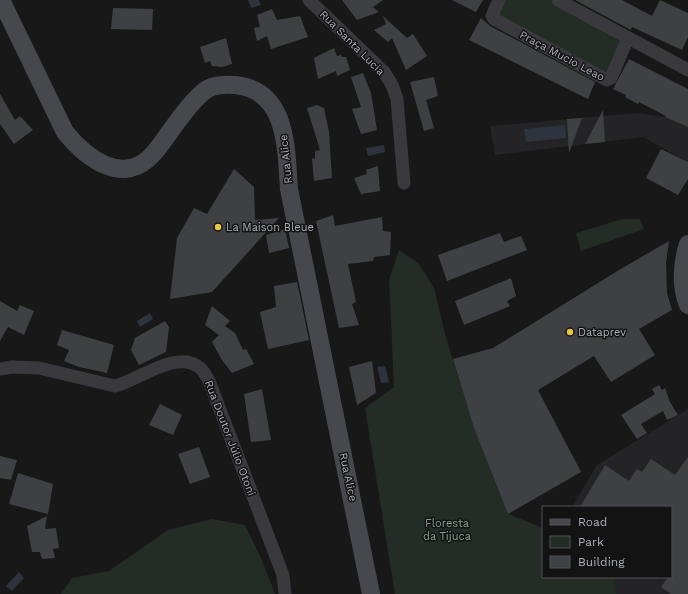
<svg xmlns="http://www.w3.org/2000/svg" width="688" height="594" viewBox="0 0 688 594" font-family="'Work Sans',sans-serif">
  <rect width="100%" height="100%" fill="#181819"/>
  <!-- built -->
  <path fill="#242426" d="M636,113l29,4 23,10v35l-45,-25 -148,18 -5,-29z
    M688,409v185h-103l-2,-17h88v-70h-99l25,-42z"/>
  <!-- green -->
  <path fill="#242c26" d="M496,0h60l70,35 -20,42 -117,-62z
    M623,219h17l4,10 -63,22 -5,-18z
    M399,250l19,13 16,25 12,50 28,89 34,87 35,14v49h71l2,17h-221l-30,-186 29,-21 -5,-107z
    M212,519l33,6 17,35 13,34h-214l11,-16 37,-7 59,-41z"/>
  <!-- water -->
  <path fill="#2e343d" d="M248,0h11l2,5 -10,3z
    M565,125l1,13 -40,4 -2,-13z
    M384,145l1,7 -17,4 -2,-8z
    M150,313l3,6 -13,8 -3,-6z
    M385,366l4,16 -8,1 -4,-16z
    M19,572l5,6 -12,13 -6,-5z"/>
  <!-- building -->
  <path fill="#3f4043" d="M342,0h41l-10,7 6,5 -22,8z
    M452,0h31l-7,12z
    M575,0h47l30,16 8,-16 28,13v24l-6,13 -50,-23 -1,3z
    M113,8l40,1 -1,21 -41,-1z
    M272,9l5,11 23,-4 8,21 -37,12 -4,-13 -10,5 -3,-13 6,-1 -3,-12z
    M383,16l24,22 6,-4 14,22 -21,14 -14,-32 -4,4 -14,-12 12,-6z
    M481,18l9,8 105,56 -7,17 -119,-59z
    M226,38l6,26 -10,3 -10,-1 -2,-5 -5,2 -5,-16z
    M334,48l3,8 4,-1 1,2h4l4,13 -13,6 -1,-5 -18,8 -4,-21z
    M629,59l59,30v38l-23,-10 1,-1 -27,-14 -1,2 -13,-7 1,-2 -13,-6z
    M363,73l8,20 6,37 -16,4 -9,-25 9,-2 -10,-30z
    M434,77l4,19 -12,4 8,28 -10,3 -14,-49z
    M0,94l15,26 5,-4 13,14 -19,14 -14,-20z
    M317,105l7,3 5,24 3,46 -18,3 -2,-23 3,1v-8l5,-1 -13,-42z
    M603,110l2,32 -20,2z
    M582,118l-13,35 -2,-34z
    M661,149l27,13v17l-10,16 -32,-17z
    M378,166l2,25 -19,3 -7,-16 13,-4 -1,-4z
    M234,169l20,18 1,33 24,-2 -67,74 -42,7 7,-61 17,-30 13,6z
    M333,215l2,11 47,-9 1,14 8,1 -1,23 -16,2 -1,4 -25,3 8,38 -4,2 7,21 -20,3 -23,-107z
    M285,229l4,19 -20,5 -3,-18z
    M500,233l4,9 17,-6 6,14 -80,31 -9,-26z
    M669,241l-3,22 1,30 5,17 -33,19 16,26 -44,27 -17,-26 -56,34 43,82 -73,42 -34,-86 -21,-69 40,-11 126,-78z
    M511,278l5,18 -9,5 3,5 -46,19 -9,-24z
    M297,282l12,58 -41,9 -8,-37 16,-5 -2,-21z
    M0,301l17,10 3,-6 14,6 -10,24 -16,-8 -8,14z
    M212,306l18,15 -5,5 10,7 8,17 3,-1 8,15 -22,9 -10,-13 -10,-18 7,-7 -14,-10z
    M165,321l4,6 -3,25 -27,13 -8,-15 4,-12z
    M62,330l52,15 -7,28 -28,-6 -15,-6 5,-11 -12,-5z
    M372,361l4,32 -19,12 -8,-38z
    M659,385l3,5 3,-2 5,14 8,13 -11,5 -4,-9 -22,13 6,9 -10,6 -16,-24 34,-21 -3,-5z
    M262,389l9,51 -20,2 -7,-48z
    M160,404l22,11 -9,20 -24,-10z
    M199,447l11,30 -20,7 -12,-30z
    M0,456l17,4 -6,20 -11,-2z
    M688,457v137h-17l-10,-7 7,-10h3v-70h-91l25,-42 24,16 8,-12 5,3 9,-13 24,16z
    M18,473l35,11 -5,30 -39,-10z
    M47,516l-2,13 11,-1 3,20 -6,1 2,9 -13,1 -2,-7h-8l-5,-26z"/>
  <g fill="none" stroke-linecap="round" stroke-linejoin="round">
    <!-- street -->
    <path stroke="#39393e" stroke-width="13" d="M309,0l75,72 8,13 5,14 7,84
      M499,0l-7,16 2,3 113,61 4,-2 17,-40
      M558,0l130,70
      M0,369l12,-2 27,1 76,18c22,-5 63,-38 85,-18 4,3 7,9 9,13l74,194 2,19"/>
    <!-- secondary -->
    <path stroke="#47484e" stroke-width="18" d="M1,0l64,132c21,26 59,56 89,21 16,-19 28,-42 47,-59 8,-9 23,-10 34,-9 53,5 51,64 54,104l82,405
      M688,244c-6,19 -8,42 0,61"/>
  </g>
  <!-- markers -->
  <g fill="#e7c742" stroke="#131314" stroke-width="1.5">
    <circle cx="218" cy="227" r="4"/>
    <circle cx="570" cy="332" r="4"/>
  </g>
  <g text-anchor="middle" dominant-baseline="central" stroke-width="3" stroke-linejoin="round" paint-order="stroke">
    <!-- street labels -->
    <g font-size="11" fill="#abadb8" stroke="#131314">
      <text transform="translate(352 43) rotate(45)">Rua Santa Lucia</text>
      <text transform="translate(562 56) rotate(28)">Praça Mucio Leao</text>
      <text transform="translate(286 159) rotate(-96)">Rua Alice</text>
      <text transform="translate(230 438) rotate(69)">Rua Doutor Júlio Otoni</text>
      <text transform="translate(348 477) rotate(78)">Rua Alice</text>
    </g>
    <!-- poi labels -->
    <g font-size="11" fill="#abadb8" stroke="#131314" text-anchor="start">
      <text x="226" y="227">La Maison Bleue</text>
      <text x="578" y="332">Dataprev</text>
    </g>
    <!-- park labels -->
    <g font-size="11" fill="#83a289" stroke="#131314">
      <text x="447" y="523">Floresta<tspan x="447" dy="13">da Tijuca</tspan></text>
    </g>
  </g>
  <!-- legend -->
  <rect x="542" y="506" width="130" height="72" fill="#131314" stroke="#505156"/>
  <rect x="550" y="519" width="20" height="6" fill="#47484e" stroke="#505156"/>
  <text x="578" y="526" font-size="12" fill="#abadb8">Road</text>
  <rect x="550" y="536" width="20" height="12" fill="#242c26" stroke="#505156"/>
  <text x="578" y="546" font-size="12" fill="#abadb8">Park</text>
  <rect x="550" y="556" width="20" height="12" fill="#3f4043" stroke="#505156"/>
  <text x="578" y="566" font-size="12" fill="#abadb8">Building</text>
</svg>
